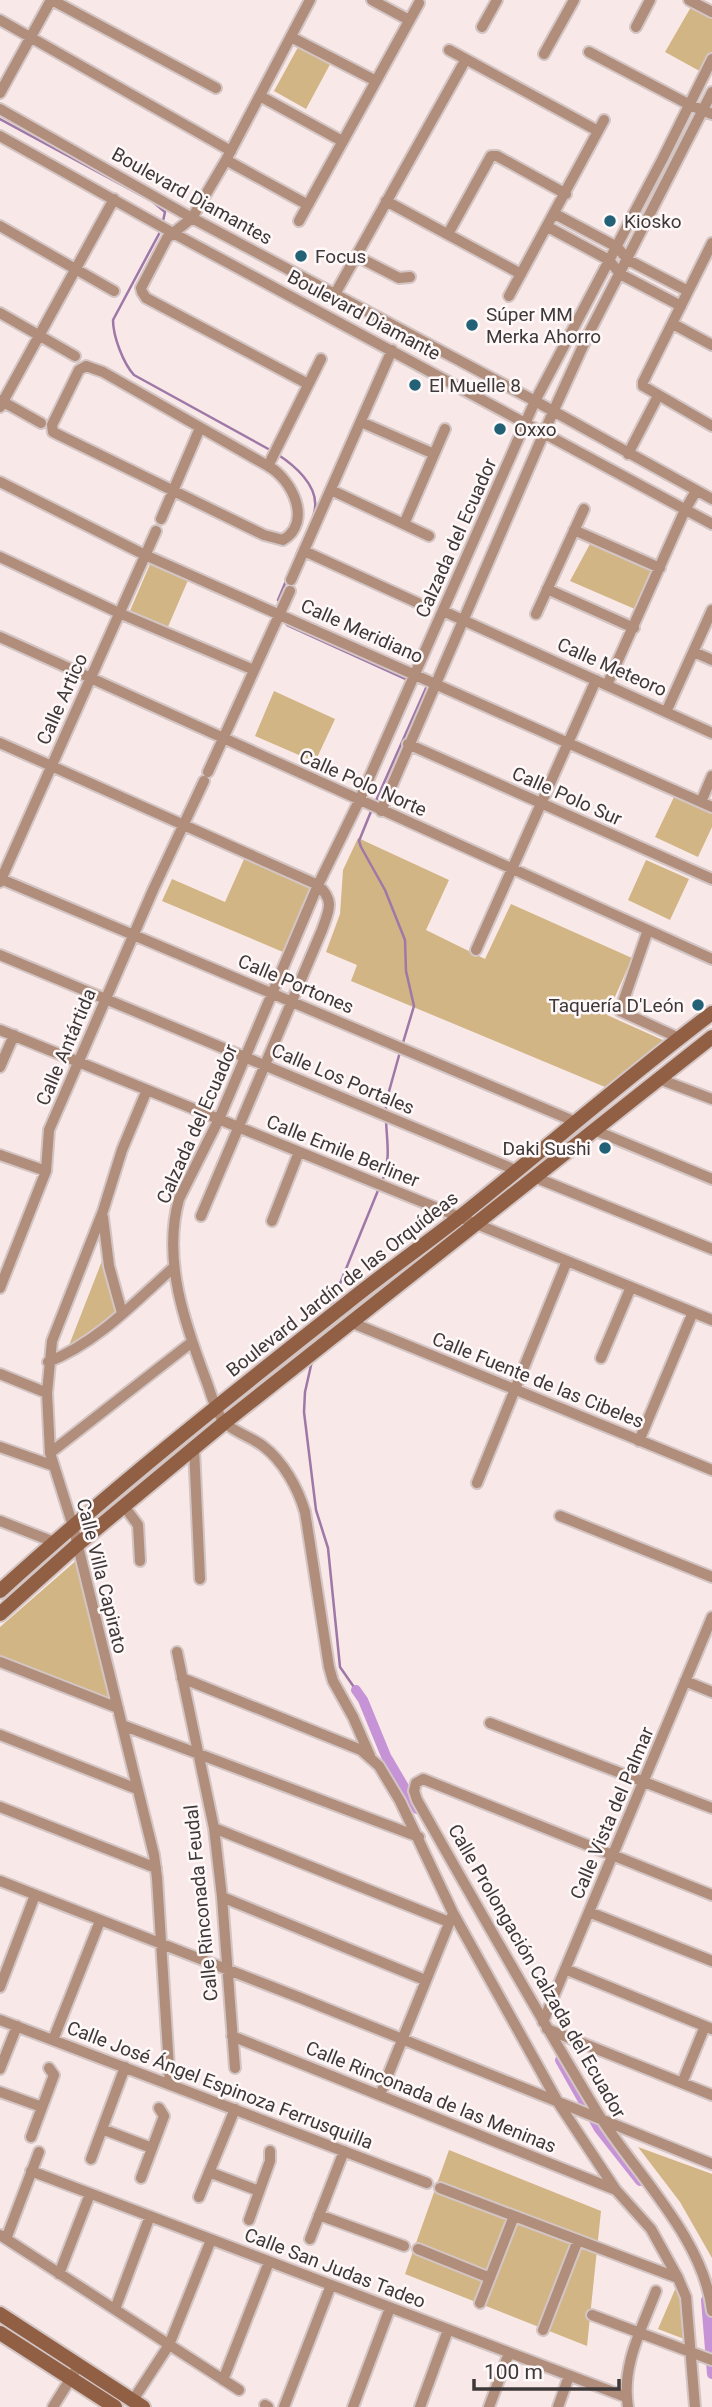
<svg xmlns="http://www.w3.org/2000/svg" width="712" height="2407" viewBox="0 0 712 2407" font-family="Roboto,sans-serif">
  <rect width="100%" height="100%" fill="#f9e8e8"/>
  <!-- green -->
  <path fill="#d2b584" d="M691,7l21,10v43l-7,14 -40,-22z
    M302,40l32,17 -28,52 -32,-18z
    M591,542l63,29 -17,39 -67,-29z
    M151,562l38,16 -22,51 -38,-16z
    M274,691l61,28 -20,43 -60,-26z
    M674,797l38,17v13l-14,30 -43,-20z
    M358,838l91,42 -23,50 59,29 26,-55 121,54 -25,57 58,26 -60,46 -254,-106 6,-16 -31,-13 14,-38 3,-44z
    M245,857l68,32 -30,63 -121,-51 10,-22 53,23z
    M646,860l43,19 -19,41 -42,-20z
    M109,1243l3,37 13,39 -59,34z
    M78,1559l37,144 -115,-46v-30z
    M638,2147l74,27v84l-32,-56z
    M449,2150l152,61 -14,135 -182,-72z
    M677,2285l8,3 7,54 -34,-13z"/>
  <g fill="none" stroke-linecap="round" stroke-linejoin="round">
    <!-- stream -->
    <path stroke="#9e78a7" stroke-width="2.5" d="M0,119l144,78
      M153,202l12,10 -2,9
      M160,232l-47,88c0,16 10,43 21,55l138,76
      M277,454c17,11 41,31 38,54 -1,13 -14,34 -19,47
      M278,600l8,-19
      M287,625l121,55
      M375,803l51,-115
      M372,809l-13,32 2,6 24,43 20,50 1,31 8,35 -12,40
      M386,1114v-12l14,-50
      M382,1182c9,-25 5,-37 4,-62
      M330,1308l49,-120
      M312,1361l-7,31 -1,20 12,98 12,38 12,119 16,23"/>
    <!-- canal -->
    <path stroke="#c793d7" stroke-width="10" d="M356,1690l7,10 23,56 31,53
      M560,2060l39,69 41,52
      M706,2300l6,74"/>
    <!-- street casing -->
    <g stroke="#d4c5c5" stroke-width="14">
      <path id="street" d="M52,0l164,88
        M372,0l37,20
        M689,0l23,12
        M0,20l231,131
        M482,27l15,-27
        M636,27l14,-27
        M291,37l85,44
        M449,50l149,81
        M589,52l101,53 22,9
        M544,54l30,-54
        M0,93l51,-93
        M260,96l82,45
        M0,109l192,109 343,183 177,98
        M0,136l173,97 539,291
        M226,160l82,45
        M386,201l135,73
        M555,214l62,33 11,13 60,31
        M299,221l120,-218
        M0,226l114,65
        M548,227l61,33 11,14 61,32
        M448,234l43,-78h6l69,38
        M712,243l-69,139v4l69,40
        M356,256l43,22 11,-1
        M335,294l131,-235
        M509,296l95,-176
        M0,313l75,43
        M673,324l39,21
        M308,384l-162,-86 -4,-6 -1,-4 26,-50 25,-20 34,-58 84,-160
        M0,400l41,23
        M0,407l114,-208
        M361,422l73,32
        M628,454l30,-58
        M268,466l-165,-94 -17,-6 -7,4 -27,55 1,7 6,3 205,100 19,5c30,-18 9,-61 -15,-74l53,-107
        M0,482l145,73 567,252
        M331,490l98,46
        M161,519l39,-91
        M404,524l41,-95
        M574,530l86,38
        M304,551l114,52
        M0,557l119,56 135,57
        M291,580l101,-230
        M547,589l87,39
        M443,611l269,122
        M536,614l48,-105
        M0,637l712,322
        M694,652l18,8
        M607,685l78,-175 11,-19
        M666,712l46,-102
        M0,743l318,142c17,16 11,25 4,45l-121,286
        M408,744l304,135
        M208,772l82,-181
        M701,802l11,-26
        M381,811l172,-399 35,-77 124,-243
        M1,879l575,243
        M0,882l156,-351
        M648,930l-28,81 59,27
        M476,950l120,-270
        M0,955l518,216
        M0,1030l712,290
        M0,1067l14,-32
        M659,1079l53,20
        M147,1090l-25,60 -19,61 -51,130 -5,52 3,60 23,73 81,329 3,23 13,206
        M594,1130l118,49
        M0,1155l46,16
        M534,1177l178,72
        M103,1217l6,49 13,47
        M272,1221l27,-69
        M0,1288l46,-117 3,-41 104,-240 51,-109
        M350,1322l362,148
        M601,1358l30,-71
        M48,1362c49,-19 87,-60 126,-95
        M0,1374l47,19
        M639,1441l54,-129
        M0,1447l54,19
        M194,1448l6,131
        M50,1453l142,-111
        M477,1483l90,-222
        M124,1506l14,19 2,36
        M560,1516l152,61
        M0,1521l54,21
        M177,1652l37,176 8,69 13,171
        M0,1662l118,46
        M182,1678l179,72 18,16 21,35 53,112 106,191 57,86 35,39 27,49 8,19 9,110
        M685,1681l27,11
        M490,1723l222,85
        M122,1725l297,112
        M0,1735l137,54
        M370,1756l-17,-39 -20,-36 -4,-14 -24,-155c-7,-24 -22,-51 -42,-66 -12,-9 -26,-13 -37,-22 -10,-10 -15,-31 -20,-44 -21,-56 -44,-120 -27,-181l40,-80 99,-234 41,-84 176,-400 127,-241 50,-101
        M0,1807l156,61
        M214,1828l235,94
        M0,1881l298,116 414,167
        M712,1895l-289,-116 -7,4 -2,8 3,9c60,106 119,211 182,315 37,59 105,124 113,196
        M222,1897l203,83
        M589,1912l123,49
        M565,1969l147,60
        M0,1987l35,-92
        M0,2020l427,163
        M543,2022l169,-405
        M547,2029l165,66
        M232,2036l384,154
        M53,2040l47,-119
        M0,2069l17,-43
        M682,2083l23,-57
        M0,2092l42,15
        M380,2095l72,-179
        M102,2129l50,19
        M31,2137l23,-62 -5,-7
        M91,2159l34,-92
        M31,2171l595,226
        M209,2172l50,19
        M141,2178l23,-62 -5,-8
        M440,2188l238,90
        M199,2197l36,-88
        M319,2215l85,31
        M249,2220l21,-59v-10
        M0,2235l239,155
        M6,2239l33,-87
        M310,2239l34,-88
        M418,2249l72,29
        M59,2274l31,-80
        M480,2303l34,-87
        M115,2309l35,-93
        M592,2315l120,45
        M543,2330l35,-90
        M223,2380l46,-118
        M133,2400l36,-55 42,-105
        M265,2405l3,2
        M53,2407l26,-42
        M284,2407l47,-122
        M353,2407l37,-99
        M420,2407l28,-77
        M489,2407l20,-54
        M558,2407l11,-31
        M628,2407c-7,-41 14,-79 28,-116"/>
    </g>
    <!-- secondary casing -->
    <g stroke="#d4c5c5" stroke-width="18">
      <path id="secondary" d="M0,1591c111,-101 229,-195 347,-288 37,-30 76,-57 114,-87 84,-67 165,-138 251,-203
        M0,1614l77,-69 147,-122 488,-386
        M0,2314l143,93
        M0,2333l115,74"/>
    </g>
    <!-- street -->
    <use href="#street" stroke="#b08e7b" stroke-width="10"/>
    <!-- secondary -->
    <use href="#secondary" stroke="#905f44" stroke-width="14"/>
  </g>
  <!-- markers -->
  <g fill="#236177" stroke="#fff8f8" stroke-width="2.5">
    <circle cx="610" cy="221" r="7"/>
    <circle cx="301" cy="256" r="7"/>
    <circle cx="472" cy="325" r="7"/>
    <circle cx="415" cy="385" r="7"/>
    <circle cx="500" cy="429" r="7"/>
    <circle cx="698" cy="1005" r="7"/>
    <circle cx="605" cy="1148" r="7"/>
  </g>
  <g text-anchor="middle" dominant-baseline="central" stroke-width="5" stroke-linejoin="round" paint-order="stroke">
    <!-- street labels -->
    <g font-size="19" fill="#3f3838" stroke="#fff8f8">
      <text transform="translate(192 196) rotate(29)">Boulevard Diamantes</text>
      <text transform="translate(364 315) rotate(28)">Boulevard Diamante</text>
      <text transform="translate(456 538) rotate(-66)">Calzada del Ecuador</text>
      <text transform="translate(362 631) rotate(24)">Calle Meridiano</text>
      <text transform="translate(612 667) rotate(24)">Calle Meteoro</text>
      <text transform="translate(62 699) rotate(-66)">Calle Artico</text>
      <text transform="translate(363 783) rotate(24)">Calle Polo Norte</text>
      <text transform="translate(567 796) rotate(24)">Calle Polo Sur</text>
      <text transform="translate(296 984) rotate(23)">Calle Portones</text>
      <text transform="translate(66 1047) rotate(-67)">Calle Antártida</text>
      <text transform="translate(343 1079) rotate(23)">Calle Los Portales</text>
      <text transform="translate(197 1124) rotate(-66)">Calzada del Ecuador</text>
      <text transform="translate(343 1151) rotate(22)">Calle Emile Berliner</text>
      <text transform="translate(342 1284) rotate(-38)">Boulevard Jardín de las Orquídeas</text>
      <text transform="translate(538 1380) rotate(22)">Calle Fuente de las Cibeles</text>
      <text transform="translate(102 1576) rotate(76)">Calle Villa Capirato</text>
      <text transform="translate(612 1813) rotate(-67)">Calle Vista del Palmar</text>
      <text transform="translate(201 1903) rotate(-96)">Calle Rinconada Feudal</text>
      <text transform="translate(537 1971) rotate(60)">Calle Prolongación Calzada del Ecuador</text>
      <text transform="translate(220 2085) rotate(21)">Calle José Ángel Espinoza Ferrusquilla</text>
      <text transform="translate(431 2097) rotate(22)">Calle Rinconada de las Meninas</text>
      <text transform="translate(335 2268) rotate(21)">Calle San Judas Tadeo</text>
    </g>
    <!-- poi labels -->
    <g font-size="19" fill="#3f3838" stroke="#fff8f8" text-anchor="start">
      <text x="624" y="221">Kiosko</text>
      <text x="315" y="256">Focus</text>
      <text x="486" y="314">Súper MM<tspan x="486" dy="22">Merka Ahorro</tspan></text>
      <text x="429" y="385">El Muelle 8</text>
      <text x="514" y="429">Oxxo</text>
      <text x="684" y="1005" text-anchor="end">Taquería D'León</text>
      <text x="591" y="1148" text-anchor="end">Daki Sushi</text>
    </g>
  </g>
  <!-- scale -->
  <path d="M474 2379v10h145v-10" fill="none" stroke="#3f3838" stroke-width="3.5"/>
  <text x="484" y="2379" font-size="21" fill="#3f3838" stroke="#fff8f8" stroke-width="5" paint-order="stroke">100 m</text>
</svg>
